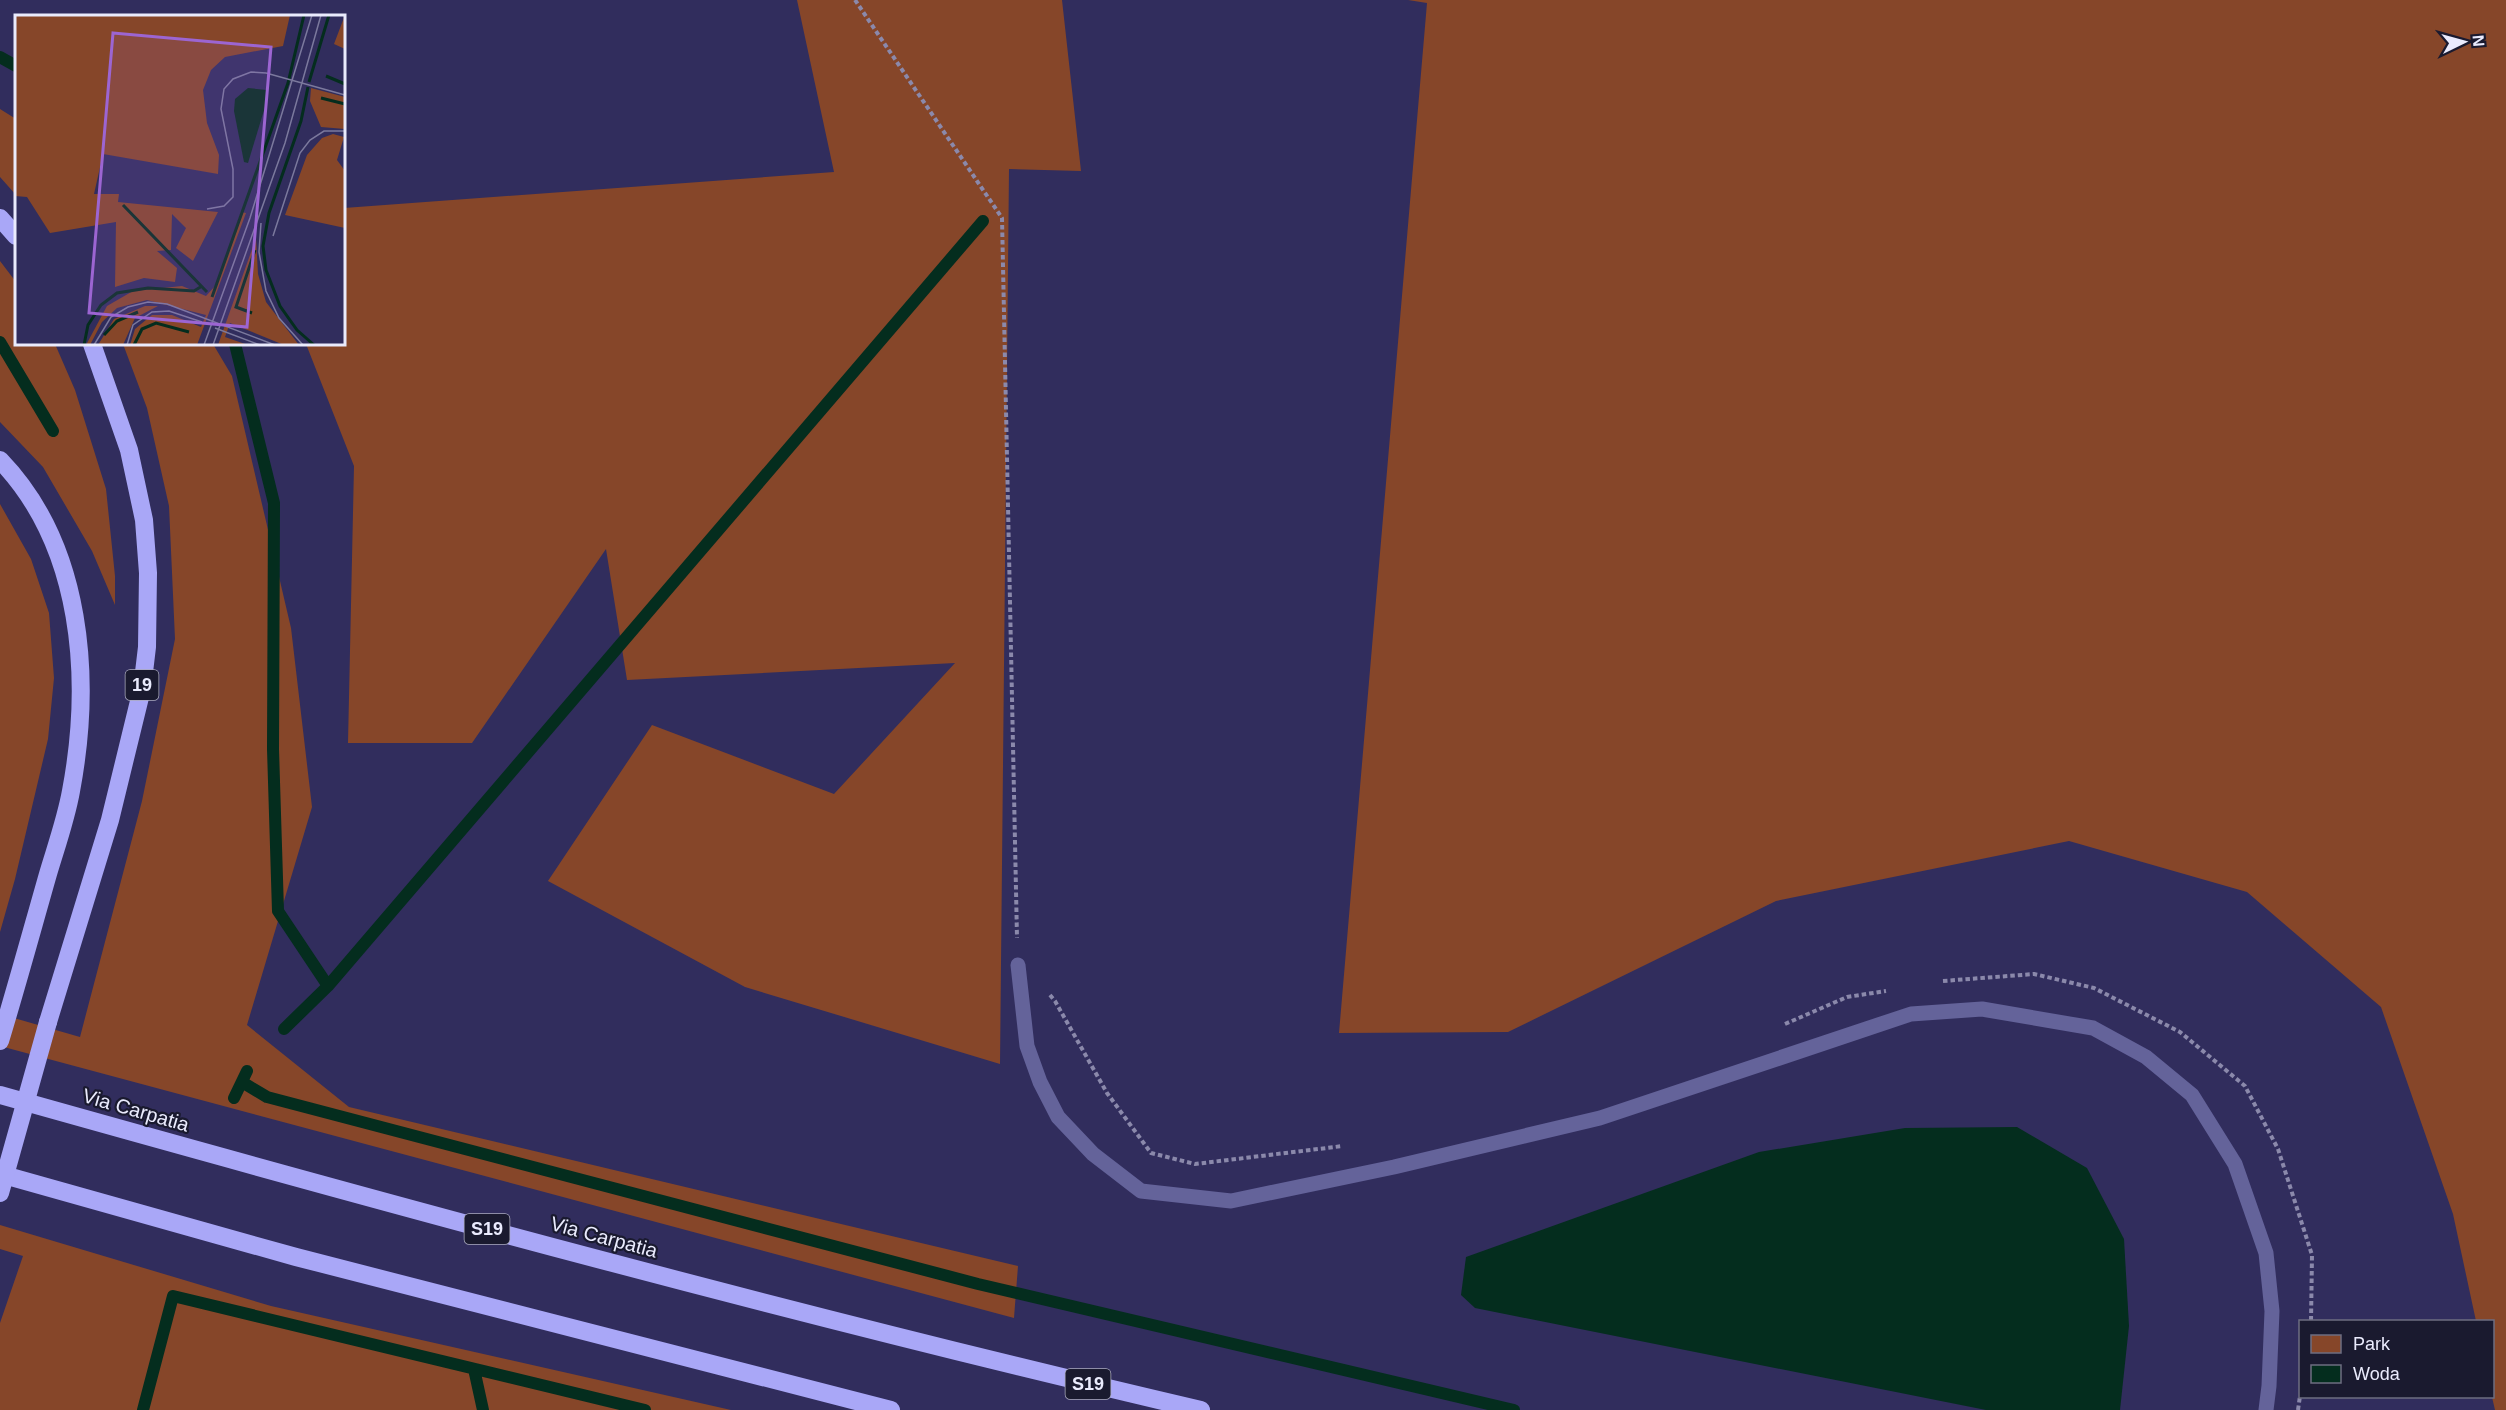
<svg xmlns="http://www.w3.org/2000/svg" width="2506" height="1410" viewBox="0 0 2506 1410" font-family="Arial,sans-serif">
  <rect width="100%" height="100%" fill="#312d5d"/>
  <!-- green -->
  <path fill="#864629" d="M797,0h265l19,171 -72,-2 -9,895 -255,-77 -197,-106 104,-156 182,69 121,-131 -328,17 -21,-131 -134,194h-124l6,-277 -48,-122h38v-136l490,-36z
    M1408,0h1098v1410h-11l-3,-13v-75l-16,-1 -23,-107 -72,-207 -134,-115 -178,-51 -293,60 -268,131 -169,1 88,-1030z
    M0,109l16,10v76l-16,-18z
    M0,261l16,21v62h39l20,46 31,99 9,87v29l-23,-54 -49,-84 -43,-45z
    M123,344h90l19,32 59,252 21,179 -65,218 102,82 669,159 -4,52 -1014,-272v-32l80,23 62,-236 33,-162 -6,-133 -22,-98z
    M0,504l31,55 18,54 5,65 -6,61 -33,140 -15,53z
    M0,1225l271,81 460,104h-731v-87l23,-67 -23,-7z"/>
  <!-- water -->
  <path fill="#042d1e" d="M2017,1127l70,41 37,71 5,87 -9,84h-134l-511,-102 -14,-13 5,-38 293,-105 146,-24z"/>
  <g fill="none" stroke-linecap="round" stroke-linejoin="round">
    <!-- stream -->
    <path stroke="#042d1e" stroke-width="12" d="M0,57l16,9
      M0,342l53,89
      M235,344l39,159 -1,246 5,162 50,75
      M284,1029l44,-43 655,-765
      M242,1082l25,15 711,187 536,126
      M234,1098l13,-27
      M474,1369l9,41
      M143,1410l30,-114 472,114"/>
    <!-- path -->
    <path stroke="#8b89ab" stroke-width="4" stroke-dasharray="4.5 3" stroke-linecap="butt" d="M855,0l147,218 15,720
      M1943,981l91,-7 60,14 86,44 65,54 33,63 34,106 -1,67
      M1050,995l5,6 52,92 44,60 44,11 148,-18
      M1785,1024l62,-27 39,-6
      M2298,1410l2,-14"/>
    <!-- service -->
    <path stroke="#64639a" stroke-width="15" d="M1018,965l9,81 13,36 18,35 35,37 48,37 90,10 163,-34 206,-49 311,-104 71,-5 111,19 53,29 46,38 43,69 31,89 6,58 -3,75 -3,24"/>
    <!-- motorway -->
    <path stroke="#a9a7f7" stroke-width="18" d="M0,218l16,18
      M0,460c83,86 92,219 71,331 -5,28 -15,56 -23,83 -16,56 -31,111 -48,167
      M48,1022l62,-202 32,-131 5,-42 1,-74 -4,-53 -15,-70 -37,-106
      M0,1095c398,112 798,221 1201,315
      M0,1174l296,83 595,153"/>
    <!-- motorway-bridge -->
    <path stroke="#a9a7f7" stroke-width="18" d="M0,1193l48,-171"/>
  </g>
  <g text-anchor="middle" dominant-baseline="central" stroke-width="4.5" stroke-linejoin="round" paint-order="stroke">
    <!-- shield labels -->
    <g fill="#1a1a2f" stroke="#acacbf" stroke-width="1.5">
      <rect x="125.5" y="670" width="33" height="30" rx="4.5"/>
      <rect x="464.5" y="1214" width="45" height="30" rx="4.5"/>
      <rect x="1065.5" y="1369" width="45" height="30" rx="4.5"/>
    </g>
    <g font-size="18" font-weight="bold" fill="#eaebfd">
      <text x="142" y="685">19</text>
      <text x="487" y="1229">S19</text>
      <text x="1088" y="1384">S19</text>
    </g>
    <!-- street labels -->
    <g font-size="20" fill="#eaebfd" stroke="#1a1a2f">
      <text transform="translate(136 1110) rotate(16)">Via Carpatia</text>
      <text transform="translate(604 1237) rotate(15)">Via Carpatia</text>
    </g>
  </g>
  <!-- overview -->
  <g transform="translate(15 15)">
    <rect width="330" height="330" fill="#312d5d"/>
    <path d="M0,0h275l-7,31 -58,11 -14,13 -8,20 4,33 12,32 -1,19 -115,-20 -9,40h25l-1,8 100,10 -25,49 -17,-13 10,-20 -14,-14 -1,36 -14,1 20,17 -2,14 -31,-4 -29,9 1,-65 -66,11 -23,-36 -12,-1zM330,0v34l-11,-5zM296,73l34,9v32l-24,-2 -11,-26zM318,119l11,3 -7,23 8,11v57l-60,-13 22,-60 15,-17zM226,197l5,1 -49,132h-67l5,-16 17,-14h20l29,12 5,-12 -59,-15 -30,8 -15,14 -12,23h-4l21,-39 26,-15 49,-5 24,10 10,-11zM241,223l2,36 8,28 33,43h-15l-54,-22 -5,14 23,8h-30zM130,291h13l-23,12 -12,27h-25l16,-26z" fill="#864629"/>
    <path d="M233,73l19,2 1,7 -20,66 -4,-1 -10,-51 1,-12z" fill="#042d1e"/>
    <path fill="none" stroke="#042d1e" stroke-width="3" d="M311,61l19,8M294,67l20,-67M293,72l-7,34 -32,92 -6,33 3,24 14,36 17,24 17,15M306,83l24,6M108,190l84,87M197,282l76,-214 16,-68M237,298l-16,-6 19,-57M89,320l13,-14 21,-9M69,330l4,-20 13,-20 16,-12 31,-5 46,3 8,-5M119,330l8,-16 14,-6 33,9"/>
    <path fill="none" stroke="#7b799d" stroke-width="1.5" d="M192,194l17,-3 9,-9v-28l-12,-60 3,-20 9,-10 18,-7 15,1 79,22M246,208l-2,29 7,39 13,27 24,27M258,221l27,-83 10,-13 14,-9h21M200,313l45,17M79,330l17,-28 17,-10 20,-5 19,2 108,41M112,330l6,-20 19,-13 17,-1 33,11M189,330l46,-127 62,-203M198,330l72,-202 36,-128"/>
    <path fill="#9c65d2" fill-opacity="0.15" stroke="#9c65d2" stroke-width="3" d="M98,18l158,14 -24,280 -158,-14z"/>
    <rect width="330" height="330" fill="none" stroke="#eaebfd" stroke-width="3"/>
  </g>
  <!-- legend -->
  <rect x="2299" y="1320" width="195" height="78" fill="#1a1a2f" stroke="#6d6e81" stroke-width="1.5"/>
  <rect x="2311" y="1335" width="30" height="18" fill="#864629" stroke="#6d6e81" stroke-width="1.5"/>
  <text x="2353" y="1350" font-size="18" fill="#eaebfd">Park</text>
  <rect x="2311" y="1365" width="30" height="18" fill="#042d1e" stroke="#6d6e81" stroke-width="1.5"/>
  <text x="2353" y="1380" font-size="18" fill="#eaebfd">Woda</text>
  <!-- north arrow -->
  <g transform="translate(2464 42) rotate(85)" stroke="#1a1a2f" stroke-width="4.5" paint-order="stroke">
  <path d="M0-4.5L10 22L0 15L-10 22Z" fill="#eaebfd"/>
  <text y="-9" font-size="16" font-weight="bold" text-anchor="middle" fill="#eaebfd">N</text>
  </g>
</svg>
